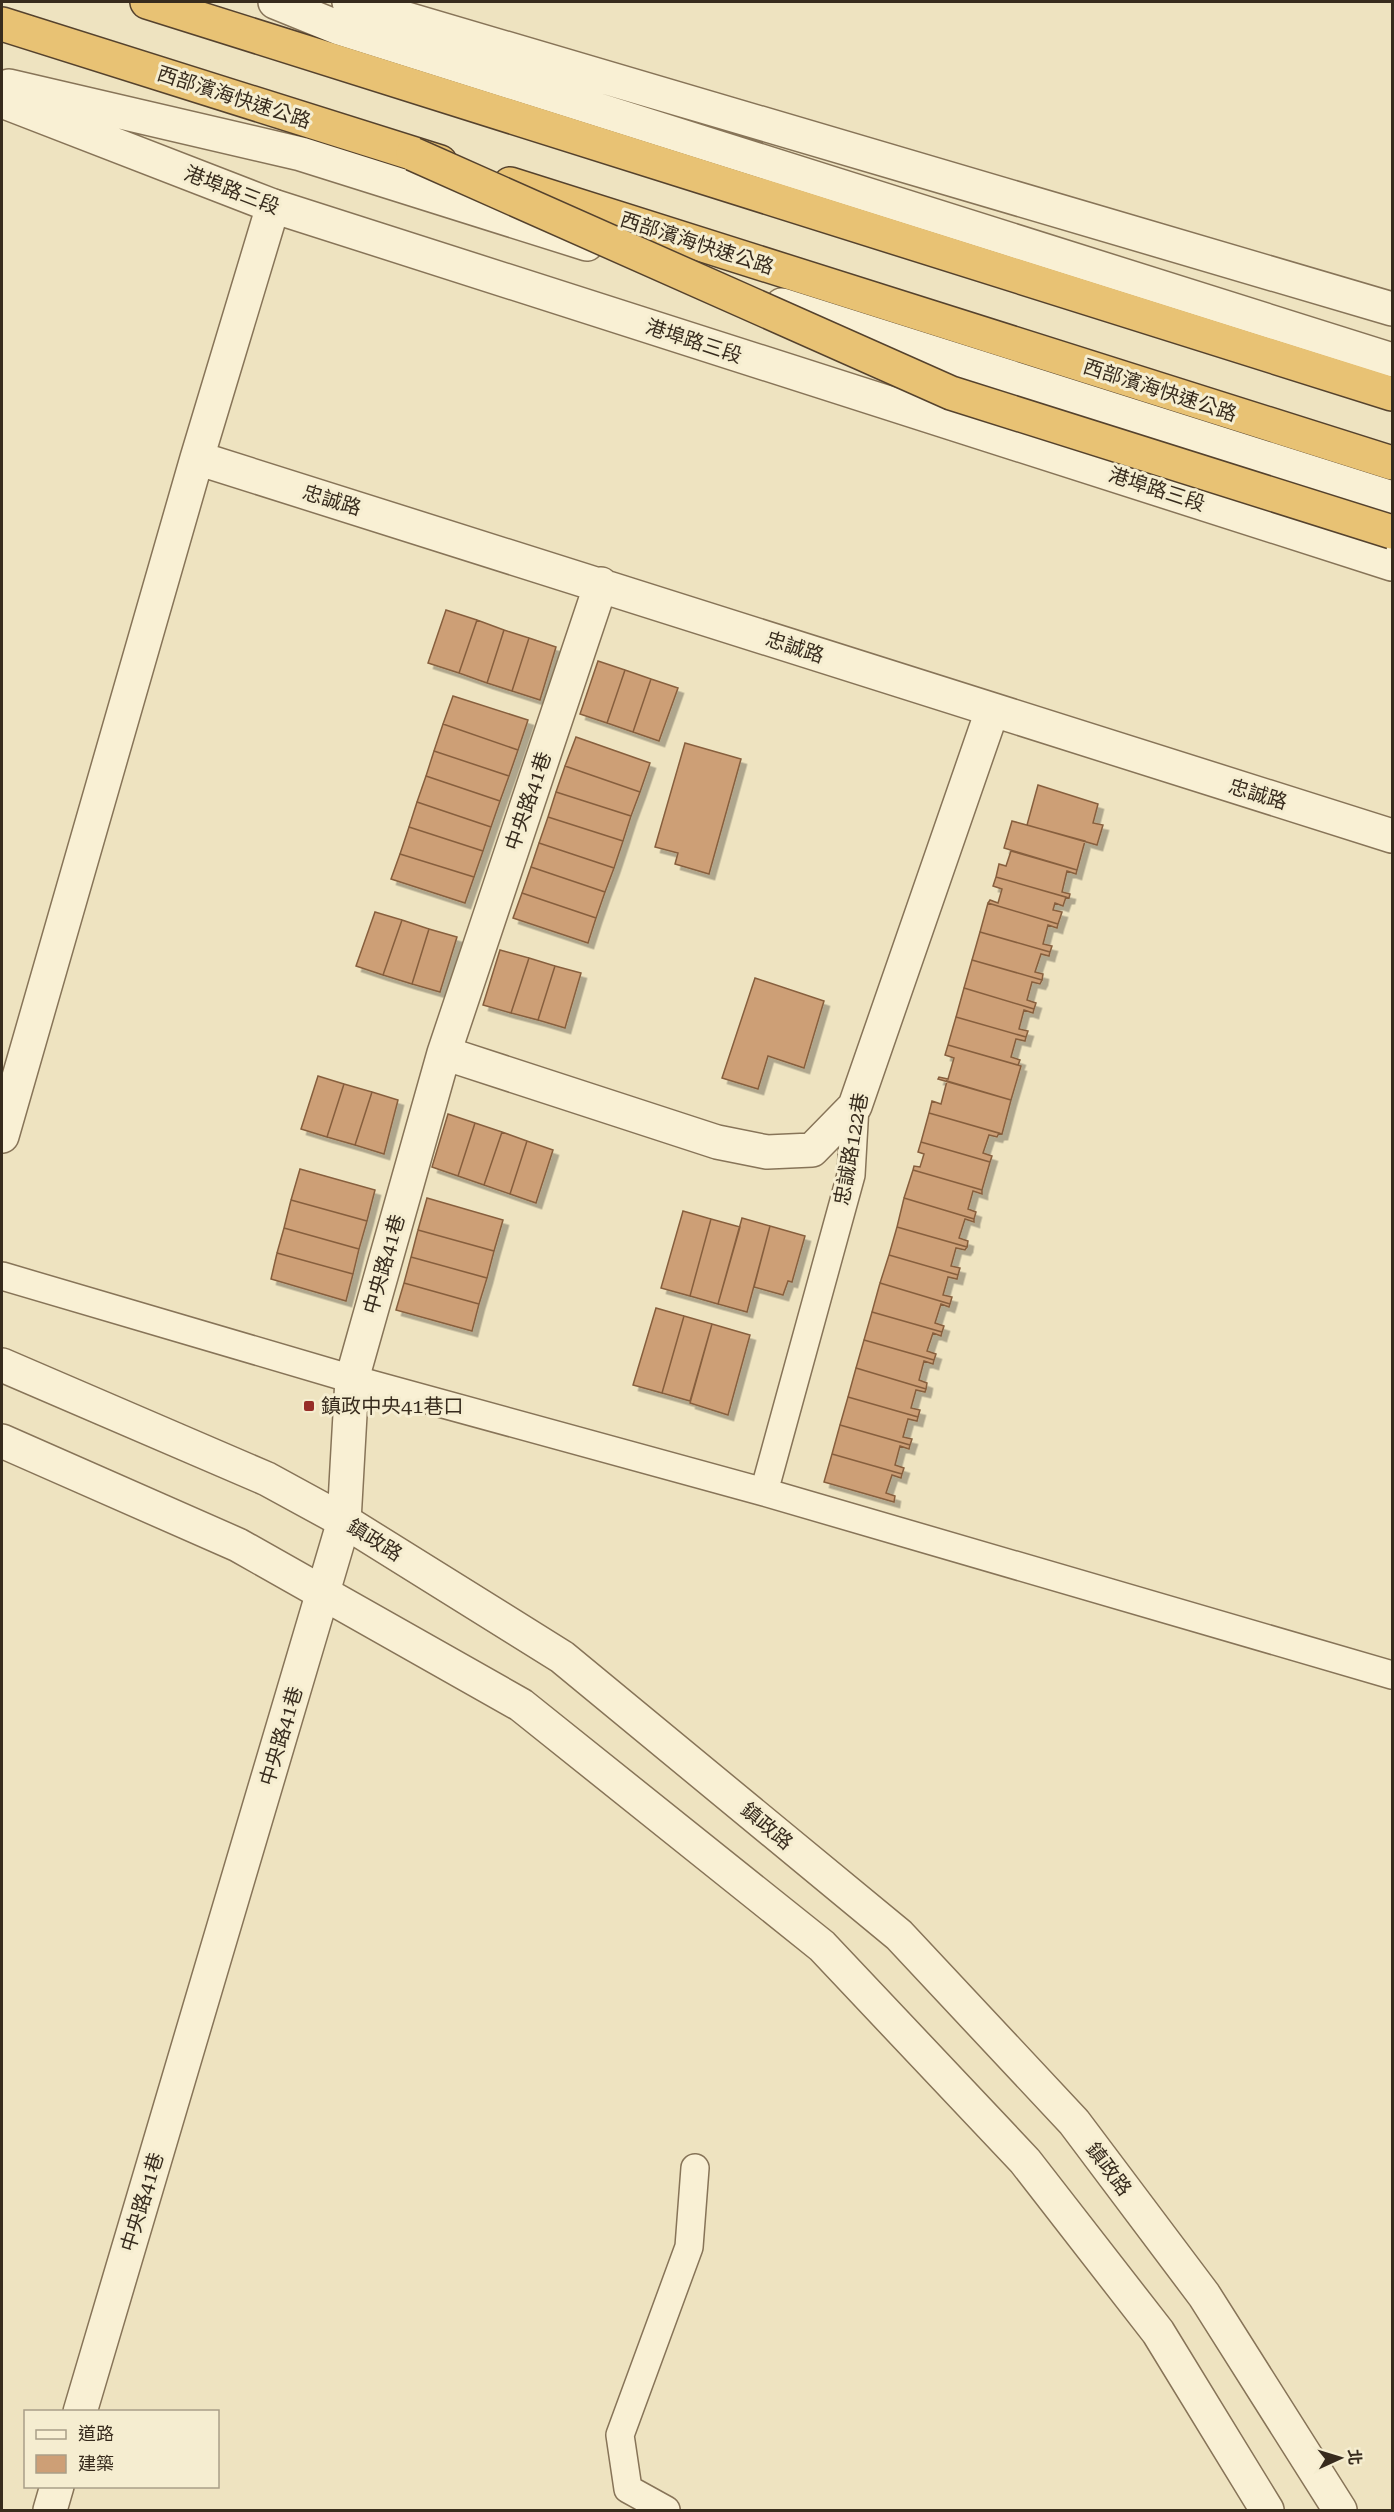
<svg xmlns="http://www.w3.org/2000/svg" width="1394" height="2512" viewBox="0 0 1394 2512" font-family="'Roboto Serif','Noto Sans TC',serif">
  <defs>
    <filter id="shadow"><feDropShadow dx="5.5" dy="5.5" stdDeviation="0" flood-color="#0004"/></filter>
  </defs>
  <rect width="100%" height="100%" fill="#eee3c0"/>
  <!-- building -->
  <path fill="#cd9f76" stroke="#875f3e" stroke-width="1.5" filter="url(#shadow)" d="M446,610l31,10 -18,53 -31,-10z
    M477,620l27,10 -17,53 -28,-10z
    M504,630l25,8 -17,53 -25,-8z
    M529,638l27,9 -16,53 -28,-9z
    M598,661l27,9 -18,53 -27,-9z
    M625,670l26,9 -18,53 -26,-9z
    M651,679l27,9 -19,53 -26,-9z
    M453,696l75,24 -10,30 -75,-26z
    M443,724l75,26 -9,26 -75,-25z
    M576,737l74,26 -10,29 -75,-26z
    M685,743l56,16 -32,115 -34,-10 3,-11 -23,-6z
    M434,751l75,25 -9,25 -74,-25z
    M565,766l75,26 -9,24 -75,-24z
    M426,776l74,25 -9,26 -74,-25z
    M1038,785l60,19 -5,19 10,2 -6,20 -70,-20z
    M556,792l75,24 -8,25 -75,-24z
    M417,802l74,25 -8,24 -74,-24z
    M548,817l75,24 -9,27 -75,-25z
    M1012,821l73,20 -8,29 -73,-22z
    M409,827l74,24 -9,26 -74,-23z
    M539,843l75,25 -9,24 -74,-25z
    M1011,851l66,19 -1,4 -9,-3 -5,21 8,2 -1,4 -73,-21 3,-13 7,2z
    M400,854l74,23 -9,26 -74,-24z
    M531,867l74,25 -9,26 -74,-25z
    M996,877l70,20 -3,9 -8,-3 -2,7 9,2 -4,12 -70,-21 2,-3 8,3 4,-14 -9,-3z
    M522,893l74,25 -8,25 -75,-25z
    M988,903l70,21 -1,4 -9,-3 -5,19 9,2 -2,6 -70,-20z
    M375,912l27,8 -19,55 -27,-9z
    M402,920l27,9 -17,55 -29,-9z
    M429,929l28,8 -17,55 -28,-8z
    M980,932l70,20 -1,4 -8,-2 -6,18 8,2 -1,6 -70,-20z
    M500,950l29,8 -18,55 -28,-8z
    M529,958l26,8 -17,54 -27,-7z
    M972,960l70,20 -2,4 -8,-2 -5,18 9,3 -2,6 -70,-21z
    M555,966l26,7 -16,55 -27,-8z
    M755,978l69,23 -20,67 -36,-12 -10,33 -36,-11z
    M964,988l70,21 -1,4 -9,-3 -5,19 9,2 -2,6 -70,-20z
    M956,1017l70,20 -1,4 -9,-2 -5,18 9,3 -2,5 -70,-20z
    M948,1045l73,21 -10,34 -73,-21 1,-2 9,2 6,-21 -9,-3z
    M318,1076l26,8 -17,53 -26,-8z
    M947,1081l64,19 -9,34 -73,-21 3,-12 9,3z
    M344,1084l28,8 -17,53 -28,-8z
    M372,1092l26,8 -14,54 -29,-9z
    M929,1113l70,20 -2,4 -8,-2 -6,18 9,3 -2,6 -69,-20z
    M448,1114l27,9 -17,53 -26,-9z
    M475,1123l27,9 -18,53 -26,-9z
    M502,1132l25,9 -17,53 -26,-9z
    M527,1141l26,9 -17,53 -26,-9z
    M921,1142l69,20 -8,28 -69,-20 1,-4 6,1 4,-13 -6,-2z
    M300,1169l75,21 -8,31 -76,-21z
    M913,1170l69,20v4l-9,-3 -5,18 8,3 -2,7 -70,-21z
    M427,1198l76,22 -9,31 -76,-21z
    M904,1198l70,21v3l-9,-3 -6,19 9,3 -1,6 -70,-20z
    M291,1200l76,21 -8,28 -75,-21z
    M683,1211l28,8 -21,77 -29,-8z
    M742,1218l28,8 -23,86 -29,-8z
    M711,1219l29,8 -22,77 -28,-8z
    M770,1226l35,10 -13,46 -4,-1 -5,14 -29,-8z
    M897,1227l70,20 -2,3 -9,-2 -5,18 9,2 -2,7 -69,-20z
    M284,1228l75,21 -6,25 -76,-21z
    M418,1230l76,21 -7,27 -76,-21z
    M277,1253l76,21 -7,27 -75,-22z
    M889,1255l69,20 -1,4 -9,-2 -5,18 9,2 -2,7 -70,-21z
    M411,1257l76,21 -8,26 -75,-21z
    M404,1283l75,21 -7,27 -76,-21z
    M880,1283l70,21 -1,3 -8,-3 -6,19 9,3 -2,6 -70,-20z
    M656,1308l28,8 -22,77 -29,-8z
    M872,1312l70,20 -1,4 -8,-3 -6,18 9,3 -2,6 -70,-20z
    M684,1316l28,8 -22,77 -28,-8z
    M712,1324l38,11 -22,80 -38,-12z
    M864,1340l70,20 -1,4 -9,-3 -5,19 8,3 -1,6 -70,-21z
    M856,1368l70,21 -1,3 -9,-2 -5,18 9,2 -2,7 -70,-20z
    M848,1397l70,20 -1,4 -9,-2 -5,18 9,2 -2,6 -70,-20z
    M840,1425l70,20 -1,4 -9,-3 -5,19 9,3 -2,6 -70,-20z
    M832,1454l70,20 -1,4 -9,-3 -6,18 9,3 -1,6 -70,-20z"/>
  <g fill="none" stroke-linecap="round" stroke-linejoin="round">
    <!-- service casing -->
    <g stroke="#877458" stroke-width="30">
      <path id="service" d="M2,1276l350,103 412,113 628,183
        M764,1492l87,-317 4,-69
        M666,2510l-38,-21 -8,-54 69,-188 6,-79"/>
    </g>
    <!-- minor casing -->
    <g stroke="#877458" stroke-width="36">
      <path id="minor" d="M197,458l1195,378
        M444,1053l273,89 50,10 45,-2 43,-44 137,-395
        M2,1136l195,-678 76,-252
        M80,2412l264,-891 8,-142 92,-326 157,-469
        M50,2510l7,-24"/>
    </g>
    <!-- tertiary casing -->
    <g stroke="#877458" stroke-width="36">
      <path id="tertiary" d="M275,2l64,26 1053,332
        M349,2l1043,307
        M9,86l292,68 286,90
        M2,101l271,105 1119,358
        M782,305l610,193
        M2,1365l265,114 77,42 218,136 337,278 175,187 130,173 136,215
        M2,1441l236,104 283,160 301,241 203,215 133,171 109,178"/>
    </g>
    <!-- trunk casing -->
    <g stroke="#55422d" stroke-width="36">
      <path id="trunk" d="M147,2l1245,392
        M2,24l438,138
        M510,184l882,279"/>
    </g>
    <!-- service -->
    <use href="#service" stroke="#f9f0d4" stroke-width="27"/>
    <!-- minor -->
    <use href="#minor" stroke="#f9f0d4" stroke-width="33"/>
    <!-- tertiary -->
    <use href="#tertiary" stroke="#f9f0d4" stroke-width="33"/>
    <!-- trunk -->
    <use href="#trunk" stroke="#e8c274" stroke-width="33"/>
    <!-- trunk-bridge casing -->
    <g stroke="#55422d" stroke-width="36" stroke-linecap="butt">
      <path id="trunk-bridge" d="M413,154l538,239 441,139"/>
    </g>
    <!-- trunk-bridge -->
    <use href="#trunk-bridge" stroke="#e8c274" stroke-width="33"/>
  </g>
  <!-- markers -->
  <rect fill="#972e28" stroke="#f5edd0" stroke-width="2" x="303" y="1400" width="12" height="12" rx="3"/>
  <g text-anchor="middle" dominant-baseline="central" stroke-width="6" stroke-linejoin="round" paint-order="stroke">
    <!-- street labels -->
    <g font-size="20" fill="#372b1d" stroke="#f5edd0">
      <text transform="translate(234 97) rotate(18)">西部濱海快速公路</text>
      <text transform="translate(232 190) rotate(21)">港埠路三段</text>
      <text transform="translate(697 243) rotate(18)">西部濱海快速公路</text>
      <text transform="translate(694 341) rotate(18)">港埠路三段</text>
      <text transform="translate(1160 390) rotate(18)">西部濱海快速公路</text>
      <text transform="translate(1157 489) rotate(18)">港埠路三段</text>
      <text transform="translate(332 500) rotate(17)">忠誠路</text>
      <text transform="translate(795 647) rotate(18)">忠誠路</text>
      <text transform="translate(1258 794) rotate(17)">忠誠路</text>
      <text transform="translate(528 801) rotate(-71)">中央路41巷</text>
      <text transform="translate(851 1149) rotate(-80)">忠誠路122巷</text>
      <text transform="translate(384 1264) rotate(-74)">中央路41巷</text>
      <text transform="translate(375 1540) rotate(32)">鎮政路</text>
      <text transform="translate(281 1736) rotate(-73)">中央路41巷</text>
      <text transform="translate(767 1826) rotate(40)">鎮政路</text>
      <text transform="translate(1109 2169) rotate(53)">鎮政路</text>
      <text transform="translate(142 2202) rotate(-73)">中央路41巷</text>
    </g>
    <!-- poi labels -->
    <g font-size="20" fill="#372b1d" stroke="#f5edd0" text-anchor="start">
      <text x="321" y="1406">鎮政中央41巷口</text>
    </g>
  </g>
  <!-- border -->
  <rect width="1394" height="2512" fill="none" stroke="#372b1d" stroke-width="6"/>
  <!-- legend -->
  <rect x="24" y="2410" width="195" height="78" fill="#f5edd0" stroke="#a99f88" stroke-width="1.5"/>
  <rect x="36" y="2430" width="30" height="9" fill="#f9f0d4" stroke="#a99f88" stroke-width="1.5"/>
  <text x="78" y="2440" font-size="18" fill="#372b1d">道路</text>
  <rect x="36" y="2455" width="30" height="18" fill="#cd9f76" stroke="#a99f88" stroke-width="1.5"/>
  <text x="78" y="2470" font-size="18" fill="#372b1d">建築</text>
  <!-- north arrow -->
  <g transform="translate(1340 2458) rotate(86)" stroke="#f5edd0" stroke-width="4.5" paint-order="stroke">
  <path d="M0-4.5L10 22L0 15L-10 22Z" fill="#372b1d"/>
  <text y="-9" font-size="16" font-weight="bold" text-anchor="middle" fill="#372b1d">北</text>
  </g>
</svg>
